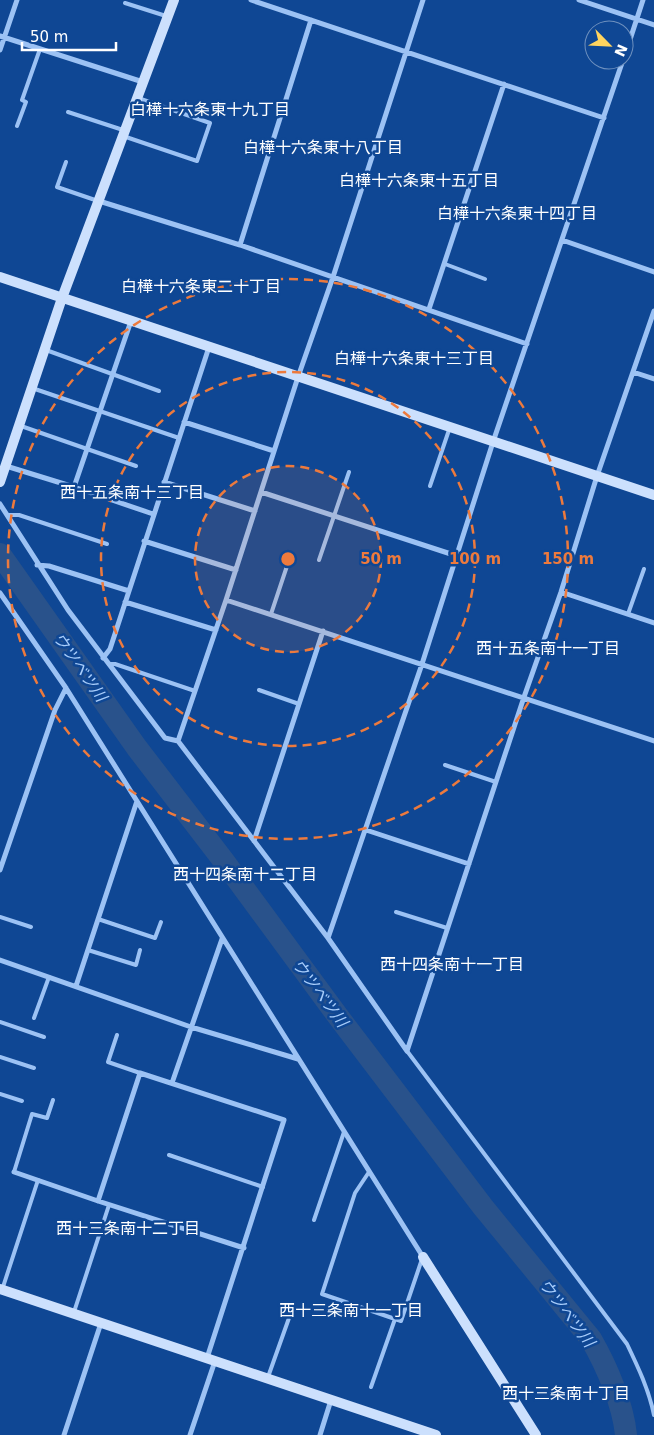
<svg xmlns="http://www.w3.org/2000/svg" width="654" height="1435" viewBox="0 0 654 1435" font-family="'DejaVu Sans','Noto Sans JP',sans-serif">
  <rect width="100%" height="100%" fill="#0f4794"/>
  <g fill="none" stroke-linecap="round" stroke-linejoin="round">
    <!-- river -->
    <path stroke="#29528b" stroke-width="22" d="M0,554l137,194 86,112 114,155 146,192 108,132c16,28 32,65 35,96"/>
    <!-- lane -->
    <path stroke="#9cc2f4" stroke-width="4" d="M125,3l41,13
      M68,112l55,18
      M17,126l9,-24 -4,-2 18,-51
      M123,136l74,25 13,-38 -72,-25
      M66,162l-9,25 41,14
      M445,264l40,15
      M46,350l113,41
      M32,388l147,50
      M21,426l115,40
      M430,486l20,-59
      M8,515h11l88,29
      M319,560l30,-88
      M271,614l16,-48
      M628,614l16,-45
      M109,664h6l80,27
      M259,690l40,14
      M445,765l51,17
      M396,912l51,16
      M0,917l31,10
      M98,919l57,19 6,-16
      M88,950l48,15 4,-15
      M34,1018l15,-41
      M0,1022l44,15
      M117,1035l-9,27 32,11
      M407,1051l220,293c11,23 22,46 27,71
      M0,1057l34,11
      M0,1094l22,7
      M169,1155l94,32
      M14,1172l18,-58 15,4 6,-18
      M369,1172l-14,21 -33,101 79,27 21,-62
      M314,1220l30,-88
      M2,1290l36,-110
      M74,1312l35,-107
      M268,1377l26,-73
      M371,1387l24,-68"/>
    <!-- street -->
    <path stroke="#9cc2f4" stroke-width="5" d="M251,0l353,118
      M579,0l75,25
      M0,36l143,46
      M0,50l17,-50
      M624,58l19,-58
      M99,201l141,44 287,99
      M562,240l92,32
      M240,245l71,-225
      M429,309l75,-225
      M633,372l21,7
      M184,422l90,29
      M6,466l68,21 57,-166
      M164,482l91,29
      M74,487l79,27
      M261,492l196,64
      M0,504l68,106 97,128 13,3 150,197 79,113
      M144,541l92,29
      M37,565l12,1 80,25
      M561,592l93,31
      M0,593l66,95 357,569
      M226,600l428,141
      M125,602l91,28
      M103,658l7,-9 99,-302
      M178,741l48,-141 72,-223 35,-100 90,-277
      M366,830l103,34
      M254,841l69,-210
      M0,870l55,-160 11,-22
      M328,938l94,-274 71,-222 130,-382
      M0,960l191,67 107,32
      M76,986l61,-185
      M407,1051l117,-354 37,-105 36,-116 57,-165
      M172,1083l50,-144
      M14,1172l84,29 146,47
      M98,1201l42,-128 144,47 -77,238
      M64,1435l37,-112
      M190,1435l25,-74
      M320,1435l11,-35"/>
    <!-- secondary -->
    <path stroke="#cce0fd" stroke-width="10" d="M0,277l654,218
      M0,482l62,-184 112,-298
      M423,1257l113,178
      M0,1289l436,146"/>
  </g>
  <!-- distance rings -->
  <circle cx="288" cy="559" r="93" fill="#ed7a3d" fill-opacity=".12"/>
  <g fill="none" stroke="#ed7a3d" stroke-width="2.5" stroke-dasharray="9 6">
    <circle cx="288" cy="559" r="93"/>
    <circle cx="288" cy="559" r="187"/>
    <circle cx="288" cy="559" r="280"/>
  </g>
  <g text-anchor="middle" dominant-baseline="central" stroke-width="5" stroke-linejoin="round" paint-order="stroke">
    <!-- neighbourhood labels -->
    <g font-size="16" fill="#fff" stroke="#0f4794">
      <text x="210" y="109">白樺十六条東十九丁目</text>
      <text x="323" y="147">白樺十六条東十八丁目</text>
      <text x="419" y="180">白樺十六条東十五丁目</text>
      <text x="517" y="213">白樺十六条東十四丁目</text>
      <text x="201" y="286">白樺十六条東二十丁目</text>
      <text x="414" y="358">白樺十六条東十三丁目</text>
      <text x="132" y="492">西十五条南十三丁目</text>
      <text x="548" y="648">西十五条南十一丁目</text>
      <text x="245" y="874">西十四条南十二丁目</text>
      <text x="452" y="964">西十四条南十一丁目</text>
      <text x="128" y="1228">西十三条南十二丁目</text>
      <text x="351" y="1310">西十三条南十一丁目</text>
      <text x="566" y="1393">西十三条南十丁目</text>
    </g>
    <!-- water labels -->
    <g font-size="16" font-style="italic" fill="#a8cdfb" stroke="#0f4794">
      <text transform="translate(80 667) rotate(55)">ウツベツ川</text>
      <text transform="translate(320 993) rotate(53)">ウツベツ川</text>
      <text transform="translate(567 1313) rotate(53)">ウツベツ川</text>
    </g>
  </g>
  <circle cx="288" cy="559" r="8" fill="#ed7a3d" stroke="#0f4794" stroke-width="2.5"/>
  <g font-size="15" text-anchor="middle" font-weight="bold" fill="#ed7a3d" stroke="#0f4794" stroke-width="5" stroke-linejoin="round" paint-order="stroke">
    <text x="381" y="564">50 m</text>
    <text x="475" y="564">100 m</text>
    <text x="568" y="564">150 m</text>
  </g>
  <!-- north arrow -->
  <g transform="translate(609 45) rotate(114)"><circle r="24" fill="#0f4794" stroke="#6f91bf"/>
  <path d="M0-4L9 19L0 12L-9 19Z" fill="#ffd45f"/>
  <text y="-8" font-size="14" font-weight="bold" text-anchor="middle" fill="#ffffff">N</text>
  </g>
  <!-- scale -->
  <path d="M22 42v8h94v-8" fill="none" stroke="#ffffff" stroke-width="2.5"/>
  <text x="30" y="42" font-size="15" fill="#ffffff" stroke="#0f4794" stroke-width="4" paint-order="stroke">50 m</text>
</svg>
